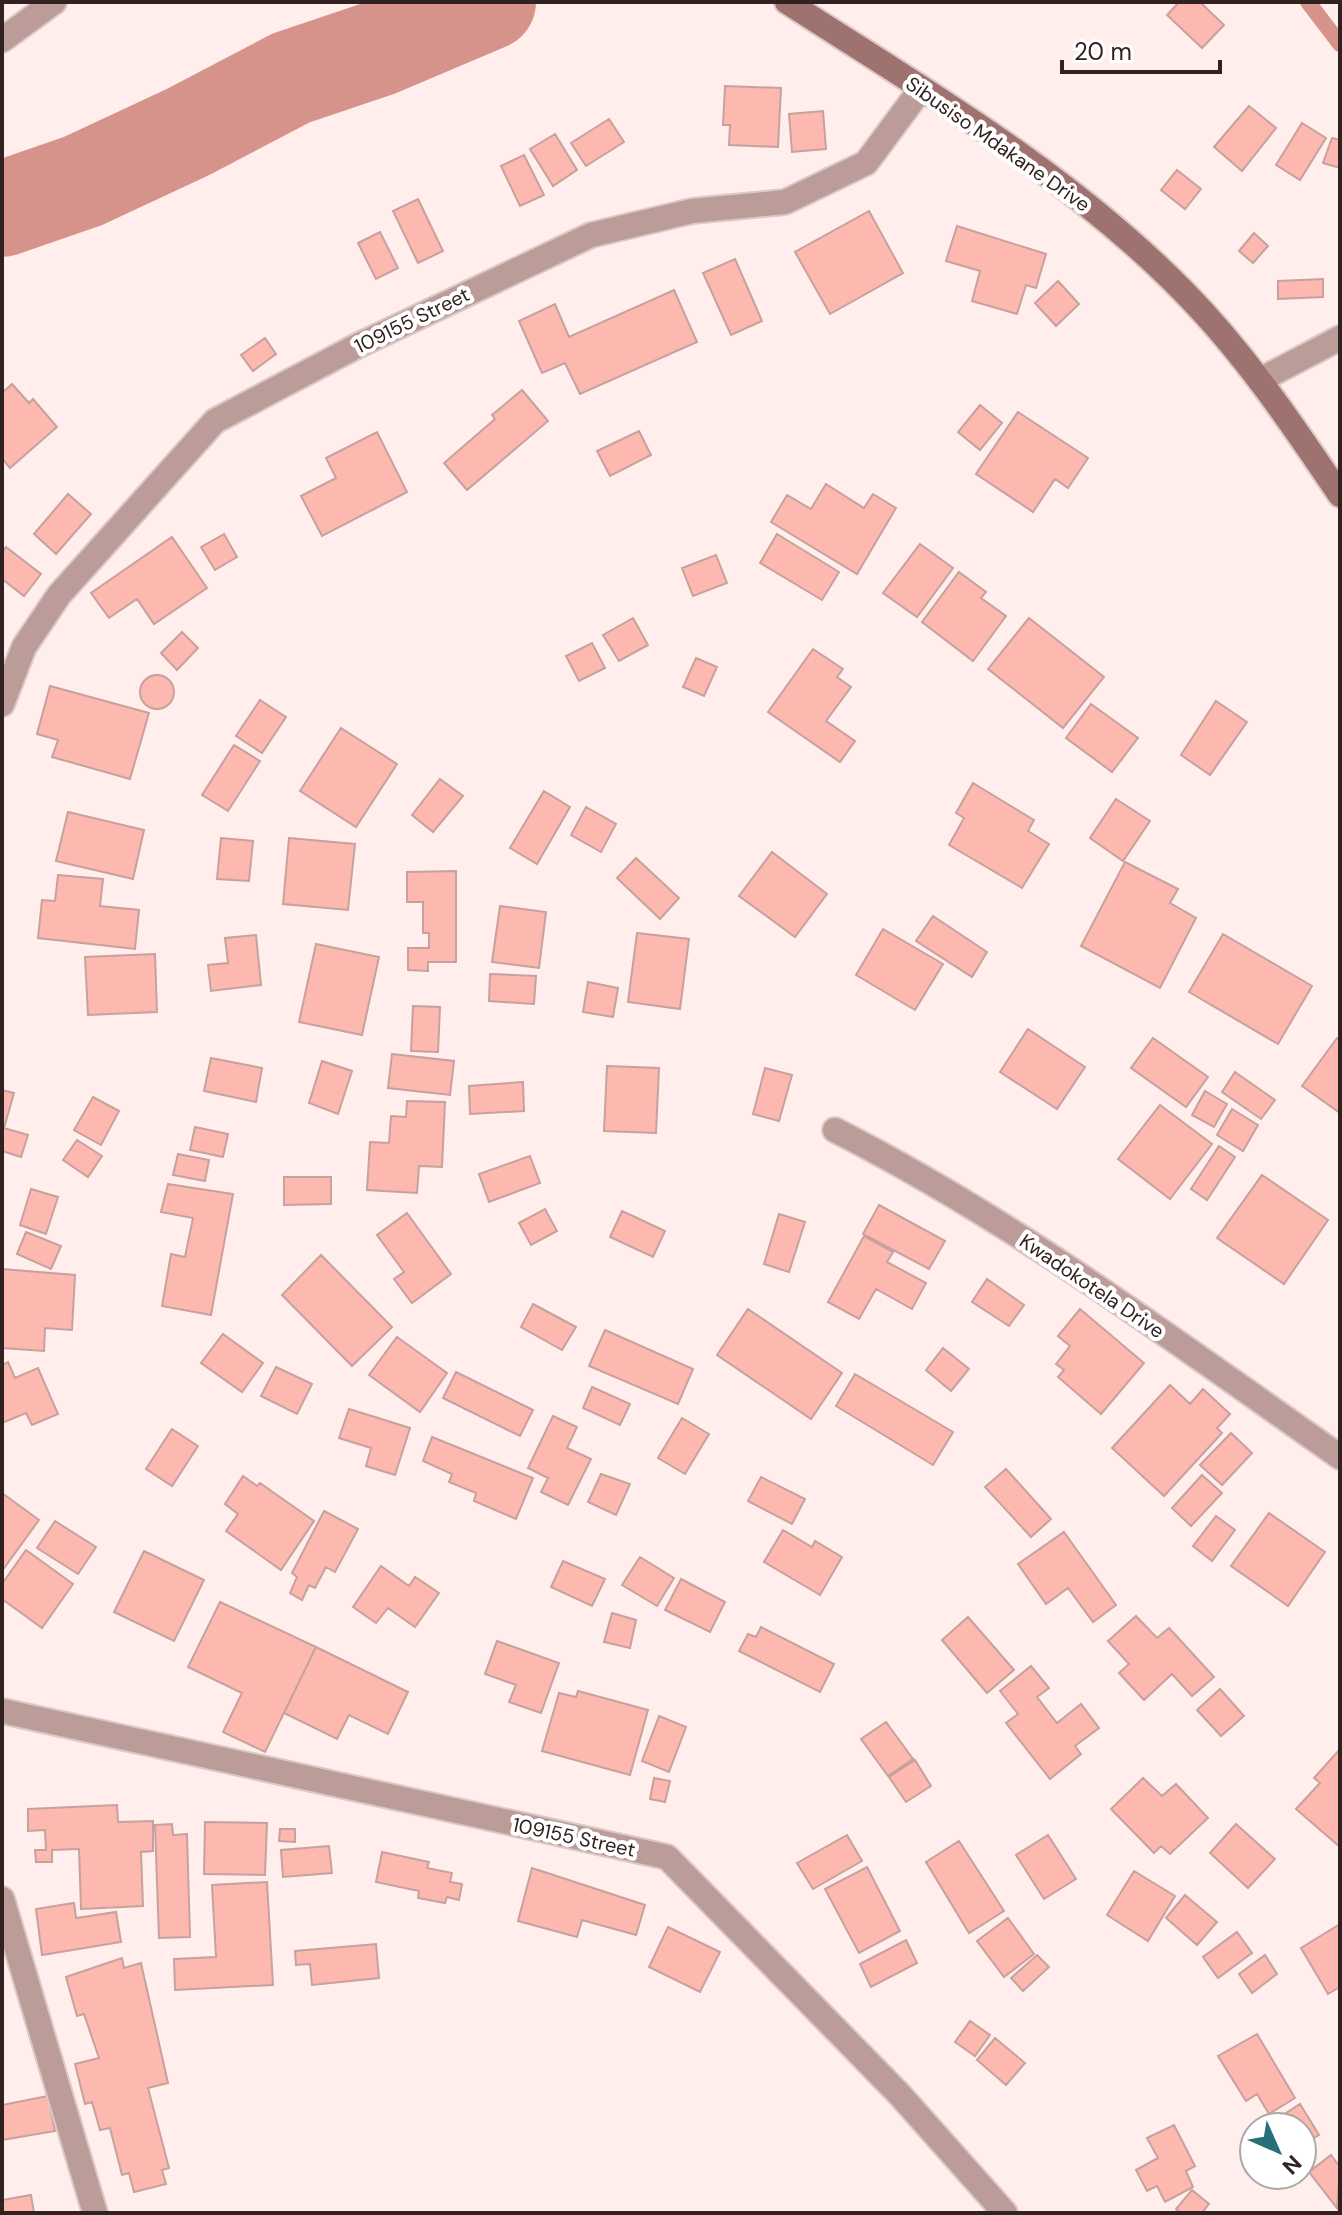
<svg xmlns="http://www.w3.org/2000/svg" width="1342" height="2215" viewBox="0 0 1342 2215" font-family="'DM Sans',sans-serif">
  <rect width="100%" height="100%" fill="#ffeeec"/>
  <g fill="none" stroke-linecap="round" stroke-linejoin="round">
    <!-- stream -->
    <path stroke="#d6938c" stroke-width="16" d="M1308,2l32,42"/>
    <!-- river -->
    <path stroke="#d6938c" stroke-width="96" d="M2,209l81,-28 105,-49 103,-54 86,-29 111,-47"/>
  </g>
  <!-- building -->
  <path fill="#fdb8b0" stroke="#c7a19d" stroke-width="2" d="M1179,2h21l24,23 -22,23 -35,-33z
    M725,86l56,2 -3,59 -49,-2 1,-20h-7z
    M1249,106l27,22 -34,43 -28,-24z
    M823,111l3,38 -34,3 -3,-38z
    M609,119l15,23 -38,24 -15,-23z
    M1302,123l24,15 -26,42 -24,-15z
    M555,134l22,36 -24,16 -23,-37z
    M1332,138l8,2v28l-17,-5z
    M524,155l20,40 -24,11 -19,-40z
    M1177,170l24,19 -16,20 -24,-19z
    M418,199l25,52 -25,12 -25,-52z
    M869,211l34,62 -73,41 -35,-62z
    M957,226l89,28 -10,34 -10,-3 -9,29 -45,-13 8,-30 -34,-10z
    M380,232l18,36 -22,11 -18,-36z
    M1254,233l14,13 -15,17 -14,-12z
    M735,259l27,62 -31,14 -28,-62z
    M1323,279v18l-45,2v-18z
    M1058,281l21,23 -23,22 -21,-23z
    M674,290l23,52 -117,52 -15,-31 -23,10 -23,-52 36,-17 14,33z
    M265,338l11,16 -23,17 -12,-16z
    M12,384l17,19 4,-4 24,28 -47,41 -8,-10v-65z
    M522,390l26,31 -81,69 -23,-27 51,-44 -3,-4z
    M980,405l22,18 -22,27 -22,-18z
    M1018,412l70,46 -20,30 -13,-9 -22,33 -57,-38z
    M639,431l12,24 -41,21 -13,-25z
    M377,432l30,60 -85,44 -21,-40 35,-18 -10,-20z
    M826,484l38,24 9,-14 23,14 -39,66 -86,-52 16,-27 24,14z
    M68,494l23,20 -35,40 -22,-20z
    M224,534l13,23 -22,13 -14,-23z
    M777,534l62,38 -17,28 -62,-37z
    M172,537l35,51 -53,36 -17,-25 -28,19 -18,-25z
    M920,544l33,24 -36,49 -34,-24z
    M6,547l35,27 -17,22 -22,-17v-26z
    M716,555l11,28 -34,13 -11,-28z
    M959,572l27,20 -5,6 25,18 -33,45 -51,-39z
    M633,618l15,27 -29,16 -16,-26z
    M1029,618l75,59 -41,51 -75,-59z
    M182,632l16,16 -21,22 -16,-17z
    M592,643l13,25 -26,13 -13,-25z
    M813,649l30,20 -6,8 14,10 -25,34 29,20 -15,21 -72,-50z
    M696,658l21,9 -13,29 -21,-9z
    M140 692a17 17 0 1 1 34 0a17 17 0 1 1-34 0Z
    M50,686l99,27 -19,66 -78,-22 6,-17 -21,-6z
    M260,700l26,17 -24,36 -26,-17z
    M1216,701l31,21 -37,53 -29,-20z
    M1091,704l47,34 -26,34 -46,-34z
    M341,728l56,36 -41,63 -56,-36z
    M234,745l26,16 -32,50 -26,-16z
    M440,779l23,17 -30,36 -21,-17z
    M973,783l61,37 -6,11 21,13 -27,44 -73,-43 15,-27 -8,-5z
    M544,791l26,16 -33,57 -27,-16z
    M1116,799l34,22 -27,40 -33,-23z
    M586,807l30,17 -15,28 -30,-17z
    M68,812l76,18 -11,49 -77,-18z
    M221,838l32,3 -4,40 -32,-2z
    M289,838l66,6 -7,66 -65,-6z
    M772,852l55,42 -32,43 -56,-41z
    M636,858l43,40 -19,21 -43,-41z
    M1125,862l53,27 -8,14 26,15 -36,70 -79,-42z
    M456,871v91h-28v9l-20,-1v-22h21v-15h-6v-31h-16v-30z
    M58,875l45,4 -3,27 39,4 -4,39 -97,-11 4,-38 13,1z
    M500,906l46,6 -7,56 -47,-6z
    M933,916l54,36 -15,25 -56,-36z
    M883,929l60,35 -28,46 -59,-35z
    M637,933l52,6 -9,70 -52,-7z
    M1223,934l89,52 -34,58 -89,-52z
    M256,935l5,50 -50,6 -3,-26 20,-2 -3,-25z
    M316,944l63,13 -17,78 -63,-13z
    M155,954l2,58 -69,3 -3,-58z
    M490,974l46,2 -2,28 -45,-3z
    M588,982l30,6 -5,29 -30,-5z
    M413,1006l27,1 -2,45 -27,-1z
    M1028,1029l57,38 -28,42 -57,-37z
    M1153,1038l55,39 -22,30 -55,-39z
    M1337,1038l3,2v73l-38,-27z
    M392,1054l62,7 -4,34 -62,-7z
    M211,1058l51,10 -6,34 -52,-11z
    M322,1061l30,10 -14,43 -29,-11z
    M607,1066l52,2 -3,65 -52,-2z
    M765,1068l27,7 -13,46 -26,-7z
    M1235,1072l40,28 -14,19 -39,-27z
    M523,1082l1,29 -54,3 -1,-28z
    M2,1090l12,3 -10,35 24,7 -7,22 -19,-6z
    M1205,1091l22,13 -13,23 -22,-12z
    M93,1097l26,14 -18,34 -27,-15z
    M407,1101l38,1 -3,65 -23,-1 -2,27 -50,-3 3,-48 19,1 2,-27 15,1z
    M1160,1105l52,39 -42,55 -52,-40z
    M1232,1109l26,16 -15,26 -26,-16z
    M195,1127l33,7 -5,23 -33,-7z
    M77,1140l25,16 -14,21 -25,-17z
    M1219,1146l16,11 -28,43 -16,-11z
    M178,1154l31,6 -4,21 -32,-6z
    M530,1156l10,27 -51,19 -10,-28z
    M1262,1175l66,45 -44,64 -67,-46z
    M284,1177h47v27l-47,1z
    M168,1184l65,10 -22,121 -49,-9 9,-52 14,3 8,-39 -32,-6z
    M31,1189l27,8 -12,37 -26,-9z
    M879,1205l66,36 -16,28 -66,-35z
    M545,1209l12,22 -26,14 -12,-22z
    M622,1211l43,20 -12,26 -43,-20z
    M407,1213l44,61 -39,29 -18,-24 10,-7 -27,-37z
    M779,1214l26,8 -16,50 -25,-8z
    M26,1232l35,14 -10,23 -34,-15z
    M864,1236l29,16 -6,10 39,21 -14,26 -36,-20 -17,30 -31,-17z
    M321,1255l71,72 -40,39 -70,-71z
    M2,1269l73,6 -3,55 -27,-2 -1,23 -42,-3z
    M987,1279l37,26 -15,21 -37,-24z
    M533,1304l43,23 -14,23 -41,-23z
    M748,1309l94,64 -31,46 -94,-64z
    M1080,1309l64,54 -43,51 -43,-37 6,-7 -8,-6 14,-18 -12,-10z
    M605,1330l88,39 -15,35 -89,-38z
    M223,1334l40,29 -21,29 -41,-29z
    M397,1337l50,36 -27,39 -51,-37z
    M943,1348l26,21 -18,22 -25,-21z
    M8,1362l7,16 23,-10 20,46 -26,11 -6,-12 -24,10v-58z
    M276,1367l36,17 -15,30 -36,-18z
    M456,1372l77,38 -13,26 -77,-38z
    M855,1374l98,58 -20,33 -97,-59z
    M1170,1385l20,19 13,-15 27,25 -13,14 5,5 -58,63 -52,-48z
    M592,1387l38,17 -10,21 -37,-17z
    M349,1409l61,19 -15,47 -29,-9 5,-18 -32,-10z
    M553,1416l24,11 -10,21 24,11 -23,46 -27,-13 7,-14 -20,-10z
    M682,1418l27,16 -24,40 -27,-16z
    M172,1429l26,17 -26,40 -26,-17z
    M1231,1433l21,20 -30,32 -22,-20z
    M432,1437l101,41 -17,41 -42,-18 2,-8 -27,-11 3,-8 -29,-13z
    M1006,1469l45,50 -20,18 -46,-50z
    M601,1474l29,10 -14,31 -28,-13z
    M1202,1475l20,18 -31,33 -19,-18z
    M243,1476l14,10 3,-3 54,38 -33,49 -55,-39 12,-17 -13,-10z
    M761,1477l44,22 -13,25 -44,-23z
    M2,1493l37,27 -37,51z
    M324,1511l34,18 -23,43 -9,-5 -11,21 -6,-3 -7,15 -12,-7 7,-16 -5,-4z
    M1269,1513l56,39 -37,54 -57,-40z
    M1216,1516l19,14 -23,31 -19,-15z
    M55,1521l41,26 -18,27 -41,-26z
    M783,1530l29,17 3,-6 27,16 -22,38 -56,-33z
    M1064,1532l52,73 -23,17 -25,-34 -22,16 -28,-40z
    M26,1550l47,34 -31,44 -40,-29v-15z
    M144,1551l60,29 -30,61 -60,-29z
    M640,1557l34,21 -17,28 -35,-21z
    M563,1561l42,18 -13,27 -41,-19z
    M381,1566l28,20 6,-9 24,16 -24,34 -27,-19 -12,15 -23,-16z
    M681,1579l44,23 -15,30 -45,-22z
    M220,1602l96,45 -51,105 -42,-20 19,-39 -54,-26z
    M612,1613l24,7 -6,28 -26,-6z
    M1136,1616l21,22 12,-10 45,49 -22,19 -20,-22 -28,26 -25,-27 10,-9 -21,-23z
    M968,1617l46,53 -27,23 -45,-53z
    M761,1627l73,37 -14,28 -81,-41 9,-17 8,3z
    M497,1641l62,22 -18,50 -32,-11 7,-17 -31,-11z
    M316,1647l92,45 -20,42 -39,-19 -12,24 -53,-26z
    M1031,1666l18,22 -12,9 20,26 24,-19 18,24 -24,18 6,8 -31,25 -44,-56 12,-9 -18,-23z
    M1220,1689l24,27 -23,20 -24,-26z
    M578,1691l70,19 -18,65 -88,-24 17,-58 17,4z
    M659,1716l27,11 -17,45 -27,-11z
    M886,1722l27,37 -25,17 -27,-37z
    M1340,1749v98l-44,-38 24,-26 -6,-5z
    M915,1760l16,26 -25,16 -17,-25z
    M654,1778l16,3 -5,21 -15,-3z
    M1143,1778l19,18 14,-12 32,34 -38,36 -9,-8 -7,7 -43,-44z
    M117,1805l1,17 35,-1v30l-12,1 2,54 -62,3 -2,-60 -27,1v12h-16l-1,-12h11l-1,-20 -17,1v-22z
    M205,1822l62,1 -2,52 -61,-1z
    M172,1824l1,11 14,-1 3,103 -31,1 -4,-113z
    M1236,1824l39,35 -27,29 -38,-35z
    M280,1829h15v13l-16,-1z
    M847,1835l15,26 -49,28 -16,-26z
    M1048,1835l28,44 -32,20 -28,-44z
    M959,1841l45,70 -35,22 -43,-71z
    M329,1846l3,27 -49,4 -2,-27z
    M382,1852l47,10 -2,6 25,5 -2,9 12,2 -3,16 -12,-3 -2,6 -27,-5 1,-7 -43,-9z
    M867,1867l33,64 -41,22 -34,-64z
    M532,1868l113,37 -9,30 -54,-15 -5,17 -59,-16z
    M1134,1871l41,25 -27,45 -41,-26z
    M267,1882l6,103 -98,5 -1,-31 42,-2 -4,-72z
    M1185,1895l32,27 -20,23 -31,-27z
    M74,1903l2,15 40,-6 5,30 -79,13 -6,-46z
    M1008,1918l26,36 -30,23 -27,-36z
    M1340,1924v63l-12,7 -27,-46z
    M668,1927l52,25 -20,40 -51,-25z
    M1237,1932l15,21 -34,25 -15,-21z
    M906,1940l11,23 -46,24 -11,-23z
    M376,1944l3,34 -67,7 -2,-21 -14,1 -1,-14z
    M1037,1955l12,12 -26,24 -12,-13z
    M1265,1955l12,19 -25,19 -13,-19z
    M122,1958l2,10 17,-5 27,120 -20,5 21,80 -7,2 4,14 -32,8 -5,-19 -7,2 -12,-47 -10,2 -8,-28 -7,2 -10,-40 24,-6 -15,-44 -7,2 -11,-39z
    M970,2021l20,14 -15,21 -20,-14z
    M1257,2034l38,64 -26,16 -12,-20 -11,7 -28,-45z
    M995,2038l30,25 -19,22 -29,-25z
    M48,2096l7,35 -53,9v-35z
    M1300,2104l19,31 -17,10v-18h-37z
    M1174,2125l21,41 -9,5 7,16 -28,15 -8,-16 -10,5 -11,-21 22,-12 -11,-20z
    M1331,2155l9,12 -3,41 -28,-36z
    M1192,2190l17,14 -7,9h-21l-5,-4z
    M31,2195l3,18h-32v-13z"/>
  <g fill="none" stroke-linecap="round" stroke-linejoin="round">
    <!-- street casing -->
    <g stroke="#dac9c7" stroke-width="28">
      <path id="street" d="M2,40l52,-38
        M1262,379l78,-41
        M2,704l22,-57 35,-52 156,-174 142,-75 234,-111 101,-24 93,-9 81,-39 55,-74
        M835,1130c179,91 341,212 505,327
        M2,1711l665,146 233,238 105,118
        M2,1899l93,314"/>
    </g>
    <!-- secondary casing -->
    <g stroke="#dac9c7" stroke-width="28">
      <path id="secondary" d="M787,2c137,88 283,173 398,291 60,61 107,131 155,202"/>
    </g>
    <!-- street -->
    <use href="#street" stroke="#bb9c99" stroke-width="24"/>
    <!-- secondary -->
    <use href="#secondary" stroke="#9e726e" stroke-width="24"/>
  </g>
  <g text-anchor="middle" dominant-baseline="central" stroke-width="8" stroke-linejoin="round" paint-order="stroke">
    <!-- street labels -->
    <g font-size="20" fill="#312221" stroke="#fff">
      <text transform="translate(998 144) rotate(35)">Sibusiso Mdakane Drive</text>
      <text transform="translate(412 320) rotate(-26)">109155 Street</text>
      <text transform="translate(1092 1286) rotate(34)">Kwadokotela Drive</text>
      <text transform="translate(574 1837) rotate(12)">109155 Street</text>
    </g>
  </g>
  <!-- border -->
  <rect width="1342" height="2215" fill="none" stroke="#312221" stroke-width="8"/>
  <!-- north arrow -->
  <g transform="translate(1278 2151) rotate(135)"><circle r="38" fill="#ffffff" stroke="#ada7a6" stroke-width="2"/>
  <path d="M0-6L14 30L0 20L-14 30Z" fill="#277079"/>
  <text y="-12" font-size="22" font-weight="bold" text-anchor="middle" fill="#312221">N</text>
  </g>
  <!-- scale -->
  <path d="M1062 60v12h158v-12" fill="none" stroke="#312221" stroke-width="4"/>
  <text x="1074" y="60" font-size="24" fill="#312221" stroke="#ffffff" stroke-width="6" paint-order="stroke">20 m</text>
</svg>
